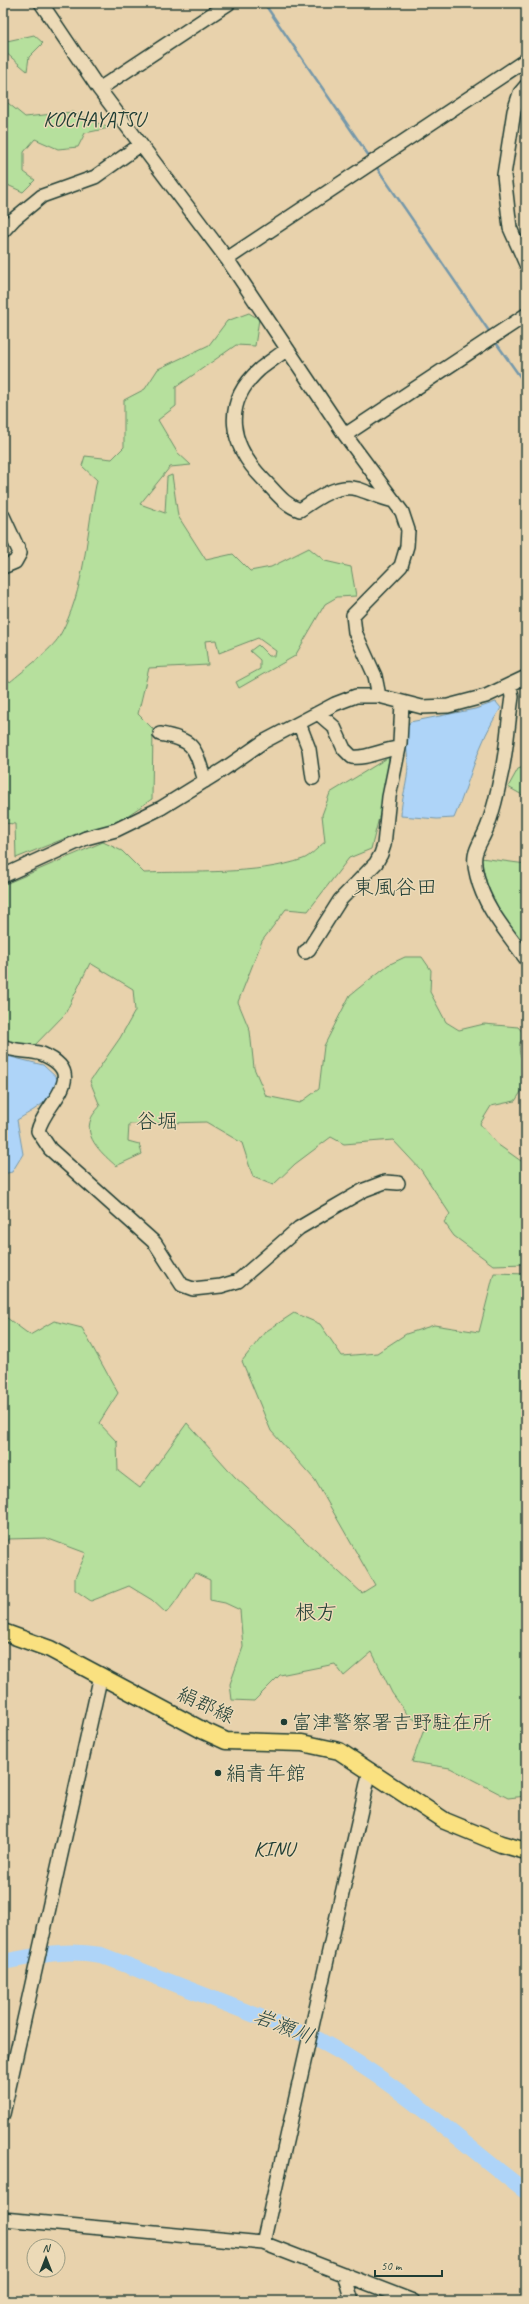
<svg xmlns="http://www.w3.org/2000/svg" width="529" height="2304" viewBox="0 0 529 2304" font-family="Caveat,'Klee One',sans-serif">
  <rect width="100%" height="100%" fill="#e8d2ac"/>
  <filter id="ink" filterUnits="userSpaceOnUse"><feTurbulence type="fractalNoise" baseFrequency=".025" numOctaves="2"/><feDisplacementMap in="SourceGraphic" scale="8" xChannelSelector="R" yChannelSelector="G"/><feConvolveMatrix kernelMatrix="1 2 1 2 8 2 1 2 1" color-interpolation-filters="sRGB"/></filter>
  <g filter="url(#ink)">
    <!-- green -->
    <path fill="#b6e09d" stroke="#6a8e68" d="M34,35l9,8 -14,14 -2,14 -22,-19 -2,1v-15l4,3z
      M3,99l22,18 47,-5 37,16 -24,5 -7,14 -20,2 -23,-10 -11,13v20l11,8 -12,12 -20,-9z
      M249,313l10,6 -4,27 -19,-1 -60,42v19l-18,14 19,32 14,13 -21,2 -30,37 25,9 2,-36 5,-2 6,41 28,44 27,-6 17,17 21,-4 38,-19 16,13 26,6 5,29 -19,1 -12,7 -30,52 -56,32 -3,-6 24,-13v-9l-10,-9 8,-6 11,11h6l1,-5 -18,-13 -39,15 -3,-13 -11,1 3,24 -59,3 -11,46 15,15 -1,70 -37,25 -29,6 -70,28 -1,-34 -12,-1v-150l7,9c13,-11 42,-33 49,-45 27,-47 27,-105 38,-157l-15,-14 3,-10 27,3 12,-12v-47l21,-11 13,-20 51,-24 18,-24z
      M389,757l-4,37 -14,55 -22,9 -41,53 -22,-2 -24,32 -24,61 12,29 4,37 12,28 34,7 19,-14 5,-43 26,-51 38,-30 17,-8h17l9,13 -1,22 16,30 13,8 25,-6 34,3 8,9v3l-6,3c-2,14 1,13 5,24 4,14 -3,25 -10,35l-24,5 -11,18 17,20 24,17 5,-4v107l-33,1 -39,-29 -10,-14 6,-8 -29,-44 -28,-30 -49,4 -13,-7 -36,27 -22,21 -20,-8 -11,-34 -36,-21 -77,2 -1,17 11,3 3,10 -26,12c-12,-11 -33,-28 -25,-47 1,-4 6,-9 9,-13l-10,-25 30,-43 15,-27 -2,-22 -43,-26 -25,51 -32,33 -30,-5v-157l100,-43 19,9 22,22c48,-2 114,2 159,-14 8,-3 15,-12 22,-17l-3,-27 8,-22z
      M526,766v31l-18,-10 10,-18z
      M481,858l45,6v83l-36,-48z
      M494,1273l32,1v522l-18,2 -58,-30 -38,-6 13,-35 -17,-12 -16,-22 -20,-41 -28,24 -9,-12 -55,11 -26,26 -22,-1 -2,-16 13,-37 -3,-37 -15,-7 -15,-3v-20l-15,-7c-11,13 -17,28 -29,40l-14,-13 -23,-14 -38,15 -16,-11v-12l11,-25 -40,-15 -38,1 -5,14v-238l27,20 24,-14 28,7 36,65 -19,30 18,19 1,29 22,17 47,-65 48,54 127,116 13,-8 -60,-105 -44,-49 -29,-70 23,-29 29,-19 26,11 22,32 35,-3 29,-19 28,-9 45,7z"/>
    <!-- water -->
    <path fill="#aed4f8" stroke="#7598aa" d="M496,702l5,6c-23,33 -31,74 -47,110l-17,1 -36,-3c0,-17 7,-34 7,-51 0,-15 -6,-29 2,-43l65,-13z
      M3,1055l40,10 15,14c-3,21 -25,31 -41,41l6,34 -11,18 -9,2z"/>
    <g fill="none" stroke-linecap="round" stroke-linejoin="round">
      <!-- stream -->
      <path stroke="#7598aa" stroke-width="2.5" d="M264,3l107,156
        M375,165l116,169
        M494,340l32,45"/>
      <!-- river -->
      <path stroke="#aed4f8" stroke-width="16" d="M3,1962c37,-7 60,-13 98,-7l218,85c75,40 140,100 207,152"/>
      <!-- minor casing -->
      <g stroke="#1f3d34" stroke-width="16">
        <path id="minor" d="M41,3l58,86 128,170 118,176 57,77 6,18 -1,16 -6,20 -48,49 2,17 20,44 4,20
          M526,86l-6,7 -6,18 -10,64 6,53 16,36
          M99,89l130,-86
          M3,231l11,-12 28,-23 53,-19 45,-32
          M227,259l299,-199
          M287,349c-9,7 -18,13 -27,20 -39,35 -30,76 3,110 12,12 21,26 37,31 16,-11 37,-27 58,-21 12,4 23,9 36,12
          M345,435l181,-120
          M3,516l17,37 -5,9 -12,5
          M510,685l2,12c-4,26 -5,53 -11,78 -3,15 -8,36 -13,50 -8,22 -18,25 -11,51 8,33 30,56 49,83
          M318,713l16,14 10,22 8,8c15,2 31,-8 47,-9
          M299,723l10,26 4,29
          M160,734c36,6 35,15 45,47
          M3,876l83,-38 30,-8 45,-22 63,-39 39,-27 72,-38 21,-8h23l43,11 26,-1 38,-10 40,-19
          M305,952l4,-3 31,-49 36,-37 5,-9 3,-9 5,-48 11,-54 2,-40
          M3,1046c11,6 27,4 39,8 50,21 2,49 -4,77l12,18 105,94 27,42 11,4 28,-3 17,-5 61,-53 27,-16 38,-22 21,-8 13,1
          M3,2114l98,-439
          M3,2219l260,24 150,58
          M263,2243l107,-473
          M344,2274l8,27"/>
      </g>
      <!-- major casing -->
      <g stroke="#1f3d34" stroke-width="19">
        <path id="major" d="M3,1632l47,17 152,81 24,11 76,2 37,8 106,70 56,23 25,7"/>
      </g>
      <!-- minor -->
      <use href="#minor" stroke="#ecdab7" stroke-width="13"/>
      <!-- major -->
      <use href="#major" stroke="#fae180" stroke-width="16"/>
    </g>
  </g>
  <!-- markers -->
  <g fill="#1f3d34" stroke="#ecdab7" stroke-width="1.5">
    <circle cx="284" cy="1722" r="4"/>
    <circle cx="218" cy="1773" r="4"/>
  </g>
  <g text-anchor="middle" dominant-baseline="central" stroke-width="3" stroke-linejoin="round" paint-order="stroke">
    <!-- street labels -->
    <g font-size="20" fill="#1f3d34" stroke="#ecdab7">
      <text transform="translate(206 1705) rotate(25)">絹郡線</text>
    </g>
    <!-- poi labels -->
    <g font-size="20" fill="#1f3d34" stroke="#ecdab7" text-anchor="start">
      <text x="292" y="1722">富津警察署吉野駐在所</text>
      <text x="226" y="1773">絹青年館</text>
    </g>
    <!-- neighbourhood labels -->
    <g font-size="21" fill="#1f3d34" stroke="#ecdab7">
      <text x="94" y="119">KOCHAYATSU</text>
      <text x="395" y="887">東風谷田</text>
      <text x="157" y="1121">谷堀</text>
      <text x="316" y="1612">根方</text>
      <text x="274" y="1849">KINU</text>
    </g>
    <!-- water labels -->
    <g font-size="21" font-style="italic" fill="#2d4c48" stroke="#ecdab7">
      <text transform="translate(284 2026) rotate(21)">岩瀬川</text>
    </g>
  </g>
  <!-- margin -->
  <rect width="529" height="2304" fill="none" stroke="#ecdab7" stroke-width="16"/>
  <rect x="8" y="8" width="513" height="2288" fill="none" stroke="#1f3d34" stroke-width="1.5" filter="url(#ink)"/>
  <!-- north arrow -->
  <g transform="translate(46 2258)"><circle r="19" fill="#ecdab7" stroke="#9a9b83"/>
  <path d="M0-3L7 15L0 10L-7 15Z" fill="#1f3d34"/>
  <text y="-6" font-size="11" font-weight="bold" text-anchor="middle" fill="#1f3d34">N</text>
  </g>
  <!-- scale -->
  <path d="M375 2270v6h67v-6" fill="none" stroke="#1f3d34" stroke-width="2"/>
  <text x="381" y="2270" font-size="12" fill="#1f3d34" stroke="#ecdab7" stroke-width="3" paint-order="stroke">50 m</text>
</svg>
